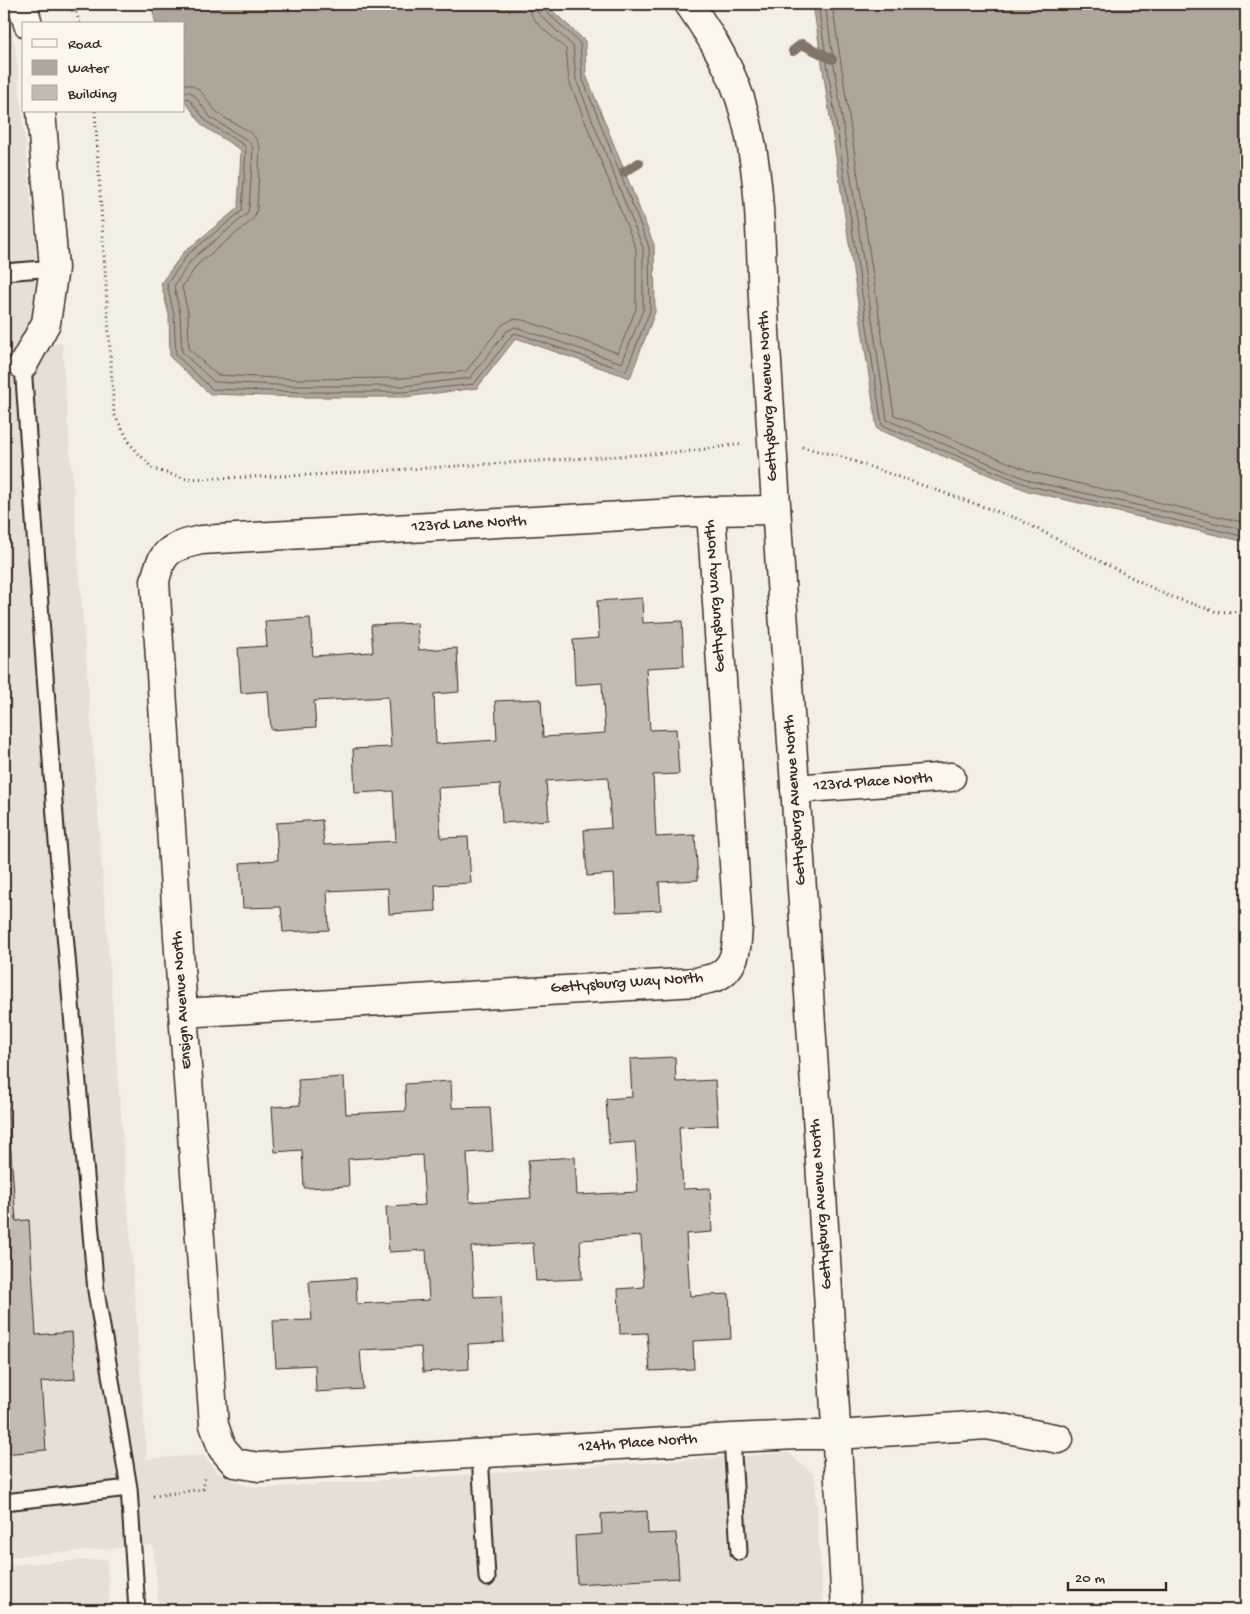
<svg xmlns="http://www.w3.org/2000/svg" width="1250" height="1614" viewBox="0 0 1250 1614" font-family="'Gochi Hand',sans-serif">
  <rect width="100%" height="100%" fill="#f3efe4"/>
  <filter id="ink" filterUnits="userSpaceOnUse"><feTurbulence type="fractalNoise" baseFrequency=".02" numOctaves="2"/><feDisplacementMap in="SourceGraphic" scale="10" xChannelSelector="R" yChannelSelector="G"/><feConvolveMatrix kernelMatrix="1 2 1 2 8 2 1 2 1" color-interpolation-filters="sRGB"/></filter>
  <g filter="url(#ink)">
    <!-- built -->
    <path fill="#e5dfd4" d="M4,21l5,5 6,18 31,300 16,-1 85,1116 56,-4 15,17 25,13 21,3 524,-35 27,22 8,135h-664l-6,-65 -149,12z
      M107,1559l3,51h-106v-45z"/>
    <!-- water -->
    <path fill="#afa69a" stroke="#817468" d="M151,4h394l40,37 1,34 68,170 1,67 -25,66 -114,-40 -39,50 -72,9h-107l-88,-3 -40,-37 -1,-42 -8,-32 23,-31 54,-44 3,-58 -38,-24 -19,-26v-76h-28z
      M813,4h433v538l-218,-51 -151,-62z"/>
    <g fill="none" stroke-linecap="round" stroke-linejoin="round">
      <!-- shore -->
      <path stroke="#695c50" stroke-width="1" d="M818,4l64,421 148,61 216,51
        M825,4l62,416 144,61 215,49
        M832,4l62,411 140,58 212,50
        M184,84c17,0 21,16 32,27 13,14 40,16 44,38l-3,59 -2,8 -5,6 -52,42 -16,23 6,26 1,36 28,26 81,4 105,-1 63,-7 36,-46 11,-6 10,1 95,33 18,-44v-60l-67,-168 -3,-32c-12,-12 -37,-27 -38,-45
        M184,91l6,1 4,3 17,23 36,22 4,4 2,5 -4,59 -2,6 -55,45 -18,27 6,28 2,38 32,30 84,4h106l66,-8 37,-47 8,-4 107,36 21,-53v-62l-67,-169 -3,-33 -34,-32 -3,-4 -1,-6
        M184,98l5,1 18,23 37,23 2,5 -4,61 -55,44 -20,29 7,31 2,40 36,34 86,3h106l70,-8 38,-49 4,-2 110,38 24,-60 -1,-64 -67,-170 -2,-34 -37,-34 -1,-5"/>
      <!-- stream -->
      <path stroke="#817468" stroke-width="10" d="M793,51l9,-7 30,15
        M624,172l15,-9"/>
    </g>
    <!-- building -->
    <path fill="#c3bbb0" stroke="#3b2a1e" d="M642,598l1,25 39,-2 2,45 -38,2 4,62 26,-1 3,45 -26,1 3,62 39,-2 3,45 -39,2 2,28 -45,2 -2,-38 -27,2 -3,-46 27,-2 -3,-51 -62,4 3,39 -47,3 -2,-39 -62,4 3,50 27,-1 3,46 -36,2 1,26 -47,3 -1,-26 -61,3 2,39 -46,2 -2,-25 -38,1 -3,-45 38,-3 -2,-37 46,-3 2,25 72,-4 -3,-50 -38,2 -2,-44 38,-2 -3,-50 -74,4 2,26 -45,3 -3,-39 -27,2 -3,-45 29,-2 -2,-25 45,-3 3,38 60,-4 -2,-27 46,-2 2,27 38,-2 2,44 -25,2 2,50 61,-4 -2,-39 46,-2 2,38 62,-4 -3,-50 -27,2 -2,-45 26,-2 -2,-37z
      M4,1056l12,165 13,-1 7,115 36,-3 3,47 -34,3 5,68 -42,4z
      M675,1057l1,25 39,-2 3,45 -39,2 4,62 27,-1 2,44 -26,2 4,62 39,-2 2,45 -38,2 1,28 -44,2 -3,-38 -27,1 -2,-45 26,-2 -3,-51 -61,4 2,39 -46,2 -3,-38 -62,4 3,50 27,-1 3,46 -36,2 1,25 -46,3 -2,-25 -61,3 3,39 -47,3 -1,-27 -39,2 -3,-46 39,-1 -3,-39 47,-3 1,26 72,-4 -3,-50 -37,2 -3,-45 39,-2 -3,-50 -74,4 1,27 -45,2 -2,-38 -27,2 -3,-45 28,-2 -2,-25 46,-3 2,37 60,-3 -1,-27 46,-3 1,27 38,-1 3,44 -26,2 3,49 61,-4 -3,-38 47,-3 2,38 61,-3 -3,-50 -26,2 -3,-45 26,-2 -2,-38z
      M647,1511l1,23 28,-1 3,45 -102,6 -2,-48 27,-2 -1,-20z"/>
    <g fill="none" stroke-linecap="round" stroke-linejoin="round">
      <!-- service casing -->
      <g stroke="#3b2a1e" stroke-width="19">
        <path id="service" d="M4,272l50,-4
          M4,366l19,-1 33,465 40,461 33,197 8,122
          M732,1438l7,114
          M480,1454l7,124
          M4,1502l125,-14"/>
      </g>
      <!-- minor casing -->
      <g stroke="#3b2a1e" stroke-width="31">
        <path id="minor" d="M19,4l6,9 3,11
          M23,365l23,-42 8,-55 -13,-157
          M776,510l-65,1 -510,29c-30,7 -39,10 -46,41l28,432 31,412 8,23 13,15 24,4 473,-29 66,-3h39l150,-10 72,14
          M795,789l156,-12
          M183,1013l514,-31c6,-2 13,-3 19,-5 21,-10 21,-32 22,-52l-27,-414"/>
      </g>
      <!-- tertiary casing -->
      <g stroke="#3b2a1e" stroke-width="31">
        <path id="tertiary" d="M689,4c23,33 45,69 55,108 17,60 16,125 19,187 5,89 11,179 17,269 24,347 48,694 66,1042"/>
      </g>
      <!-- path -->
      <path stroke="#3b2a1e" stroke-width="3" stroke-dasharray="1 4" stroke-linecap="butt" d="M53,5l5,-1 18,8 4,12
        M95,111l19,303 17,31 22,24 34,10 125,-4 371,-23 59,-8
        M802,447l40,10 176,62 148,76 51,17 29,-1
        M153,1496l50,-7 2,-13"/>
      <!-- service -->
      <use href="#service" stroke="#fbf7ec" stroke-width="15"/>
      <!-- minor -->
      <use href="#minor" stroke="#fbf7ec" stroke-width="28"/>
      <!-- tertiary -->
      <use href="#tertiary" stroke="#fbf7ec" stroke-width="28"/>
    </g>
  </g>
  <g text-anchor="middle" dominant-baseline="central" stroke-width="4.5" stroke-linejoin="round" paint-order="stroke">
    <!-- street labels -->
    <g font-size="16" fill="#3b2a1e" stroke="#fbf7ec">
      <text transform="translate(769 396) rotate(-93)">Gettysburg Avenue North</text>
      <text transform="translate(469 525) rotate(-3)">123rd Lane North</text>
      <text transform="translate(716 596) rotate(-94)">Gettysburg Way North</text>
      <text transform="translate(873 783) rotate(-4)">123rd Place North</text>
      <text transform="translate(796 800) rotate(-94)">Gettysburg Avenue North</text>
      <text transform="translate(627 984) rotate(-4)">Gettysburg Way North</text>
      <text transform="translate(183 1000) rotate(-94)">Ensign Avenue North</text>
      <text transform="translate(822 1204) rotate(-94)">Gettysburg Avenue North</text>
      <text transform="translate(638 1444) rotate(-4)">124th Place North</text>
    </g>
  </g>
  <!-- margin -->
  <rect width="1250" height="1614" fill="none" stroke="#fbf7ec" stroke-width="20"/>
  <rect x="10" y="10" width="1230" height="1594" fill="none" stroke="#3b2a1e" stroke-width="2" filter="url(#ink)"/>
  <!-- legend -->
  <rect x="22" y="22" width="162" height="90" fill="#fbf7ec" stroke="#aea59a"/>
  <rect x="32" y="39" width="25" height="8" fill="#fbf7ec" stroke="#aea59a"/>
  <text x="68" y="48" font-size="15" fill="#3b2a1e">Road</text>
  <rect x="32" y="60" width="25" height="15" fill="#afa69a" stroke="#aea59a"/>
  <text x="68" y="72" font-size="15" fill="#3b2a1e">Water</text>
  <rect x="32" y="85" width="25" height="15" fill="#c3bbb0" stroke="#aea59a"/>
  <text x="68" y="98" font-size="15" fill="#3b2a1e">Building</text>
  <!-- scale -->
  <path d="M1068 1582v8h98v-8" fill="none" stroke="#3b2a1e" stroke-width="2.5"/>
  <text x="1075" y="1582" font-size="15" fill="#3b2a1e" stroke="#fbf7ec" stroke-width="4" paint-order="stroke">20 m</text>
</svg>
